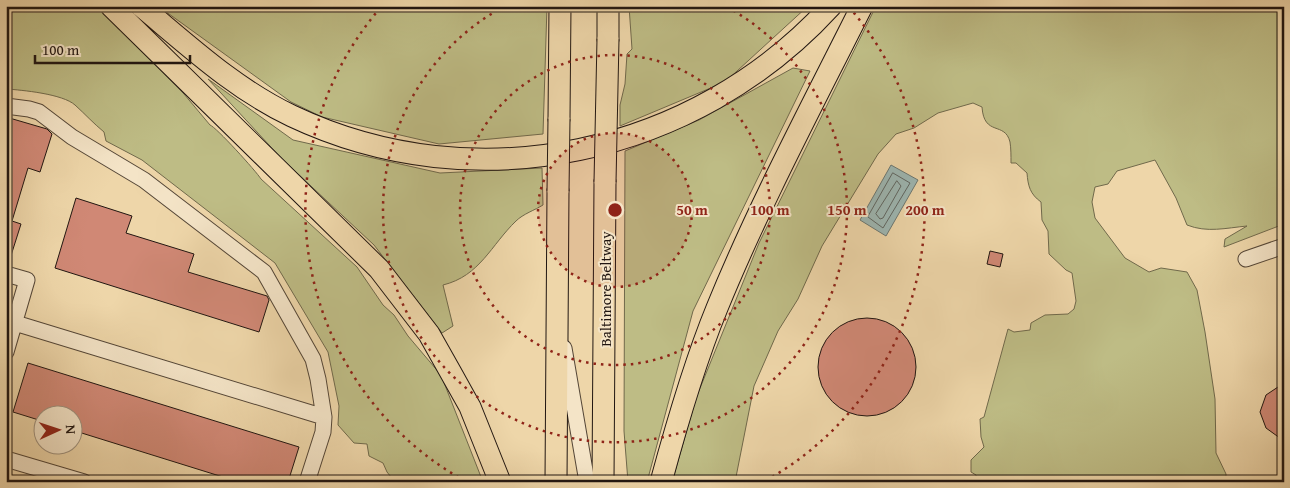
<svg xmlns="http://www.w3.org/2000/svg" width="1290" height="488" viewBox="0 0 1290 488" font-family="'Gentium Book Plus',serif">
  <rect width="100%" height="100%" fill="#eed6a9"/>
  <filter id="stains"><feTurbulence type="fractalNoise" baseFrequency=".004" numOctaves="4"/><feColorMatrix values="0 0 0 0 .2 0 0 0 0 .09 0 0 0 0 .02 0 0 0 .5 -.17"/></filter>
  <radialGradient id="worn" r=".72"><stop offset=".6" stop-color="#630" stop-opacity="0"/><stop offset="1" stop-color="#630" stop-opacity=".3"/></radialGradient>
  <!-- green -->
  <path fill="#bebc85" stroke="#70694b" d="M6,6h93l85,88 26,31c6,2 46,46 51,54l96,88 26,38 11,10 14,21 33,39 42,107h-88l-8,-10 -4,-9 -14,-7 -2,-12 -13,-1 -16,-18 1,-19 -11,-54 -53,-89 -133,-103 -36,-19 -2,-9c-11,-9 -19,-18 -29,-27 -12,-11 -53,-15 -69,-16z
    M158,6h389l-4,128 -104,10 -117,-27 -31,-15z
    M629,6h179l-83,76 -105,44v-21l5,-21 2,-30 5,-5z
    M876,6h408v218l-60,23 1,-8 22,-13c-21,2 -40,7 -60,-1l-11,-27 -21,-38 -38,11 -9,13 -13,3 -3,15 3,16 30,40 24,14 12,-4 26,4 10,18 8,42 10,67 1,54 10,21v8h-249l-1,-7 -5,-3v-12l13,-13 -3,-10 -1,-18 4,-2 24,-88 6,3 16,-2 1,-7 14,-8 23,-1 6,-5 2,-8 -4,-28 -6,-3 -17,-16 -1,-23 -6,-11 -1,-18c-11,-8 -13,-16 -14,-29l-11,-10h-5c0,-7 0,-15 -1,-21 -5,-21 -26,-5 -28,-35l-9,-4 -35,10 -24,15 -18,6 -18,20 -56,92 -24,53 -20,32 -24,55 -19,96h-63l24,-84 63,-155z
    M793,68l17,3 -117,240 -46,171h-19l-4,-51 1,-280 74,-31z
    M208,79l85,61 147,33 102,-5 1,37c-8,5 -20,9 -27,16 -25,24 -36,55 -73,64l10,41 -11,7 -68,-88 -92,-86z"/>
  <!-- water -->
  <path fill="#9db7b3" stroke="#6b7772" d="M891,165l27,15 -32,56 -26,-16z"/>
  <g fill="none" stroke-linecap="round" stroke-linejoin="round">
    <!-- shore -->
    <path stroke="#5f6662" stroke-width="1" d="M893,173l17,10 -27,45 -15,-11z
      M897,181l4,5 -18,32 -3,1 -4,-5z"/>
  </g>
  <!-- building -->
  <path fill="#d08875" stroke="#211611" d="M6,117l41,12 5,5 -12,38 -12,-4 -16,53 9,3 -13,41h-2z
    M76,198l56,18 -6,17 68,21 -6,18 79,24 2,4 -10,32 -204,-64z
    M990,251l13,3 -3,13 -13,-3z
    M818 367a49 49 0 1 1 98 0a49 49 0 1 1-98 0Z
    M28,363l271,84 -11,35h-49l-167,-52v-14h-30v5l-29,-9z
    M1284,383v58l-18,-13 -6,-16 6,-17z"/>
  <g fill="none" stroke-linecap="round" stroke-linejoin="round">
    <!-- minor casing -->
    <g stroke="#544637" stroke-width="17">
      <path id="minor" d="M6,106l23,3 10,3 33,25 72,43 120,92 49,87 5,20 6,38 -1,15 -16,50
        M1246,259l38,-13
        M6,274l21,6 -21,72
        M15,323l309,94
        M564,348l23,134
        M6,459l78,23"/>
    </g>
    <!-- highway casing -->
    <g stroke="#211611" stroke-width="23">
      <path id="highway" d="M111,6l268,263 50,65 22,39 19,34 30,75
        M141,6c48,40 94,83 151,110 184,87 403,39 539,-110
        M608,39v-33
        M559,119l1,-113
        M556,482l2,-291
        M603,482l2,-300
        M661,482c16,-59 33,-118 56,-174 42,-103 95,-202 145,-302"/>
    </g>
    <!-- minor -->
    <use href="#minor" stroke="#f4e4c7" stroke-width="15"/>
    <!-- highway -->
    <use href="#highway" stroke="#eed6a9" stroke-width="21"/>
    <!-- highway-bridge casing -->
    <g stroke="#211611" stroke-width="23" stroke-linecap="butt">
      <path id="highway-bridge" d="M605,182l3,-143
        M558,191l1,-72"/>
    </g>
    <!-- highway-bridge -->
    <use href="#highway-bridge" stroke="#eed6a9" stroke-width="21"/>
  </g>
  <!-- distance rings -->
  <circle cx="615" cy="210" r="77" fill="#8f2418" fill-opacity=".12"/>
  <g fill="none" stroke="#8f2418" stroke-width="2.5" stroke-dasharray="2.5 5">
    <circle cx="615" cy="210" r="77"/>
    <circle cx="615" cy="210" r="155"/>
    <path d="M727 7A232 232 0 1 1 503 7"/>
    <path d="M465 481A310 310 0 0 1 381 7M849 7A310 310 0 0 1 765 481"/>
  </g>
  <g text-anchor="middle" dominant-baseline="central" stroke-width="4" stroke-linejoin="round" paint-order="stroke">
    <!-- street labels -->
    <g font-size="15" fill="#211611" stroke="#f4e4c7">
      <text transform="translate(605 289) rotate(-90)">Baltimore Beltway</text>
    </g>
  </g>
  <circle cx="615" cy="210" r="8" fill="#8f2418" stroke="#f4e4c7" stroke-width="2.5"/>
  <g font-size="15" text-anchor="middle" font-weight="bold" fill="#8f2418" stroke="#f4e4c7" stroke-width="4" stroke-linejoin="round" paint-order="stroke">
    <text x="692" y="215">50 m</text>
    <text x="770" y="215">100 m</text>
    <text x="847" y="215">150 m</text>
    <text x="925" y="215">200 m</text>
  </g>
  <!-- margin -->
  <rect width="1290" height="488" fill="none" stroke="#eed6a9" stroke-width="25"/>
  <rect x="8" y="8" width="1275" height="473" fill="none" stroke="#211611" stroke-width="2.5"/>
  <rect x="12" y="12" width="1265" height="463" fill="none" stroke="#211611"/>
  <!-- north arrow -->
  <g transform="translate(58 430) rotate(87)"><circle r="24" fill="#f4e4c7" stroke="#a0927e"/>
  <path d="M0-4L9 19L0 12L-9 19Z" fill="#8f2418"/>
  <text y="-8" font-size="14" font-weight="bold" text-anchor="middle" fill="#211611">N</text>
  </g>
  <!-- scale -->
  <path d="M35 55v8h155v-8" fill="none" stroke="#211611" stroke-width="2.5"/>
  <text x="42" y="55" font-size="15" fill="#211611" stroke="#f4e4c7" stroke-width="4" paint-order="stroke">100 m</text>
  <rect width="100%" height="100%" filter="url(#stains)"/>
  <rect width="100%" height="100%" fill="url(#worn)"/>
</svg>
